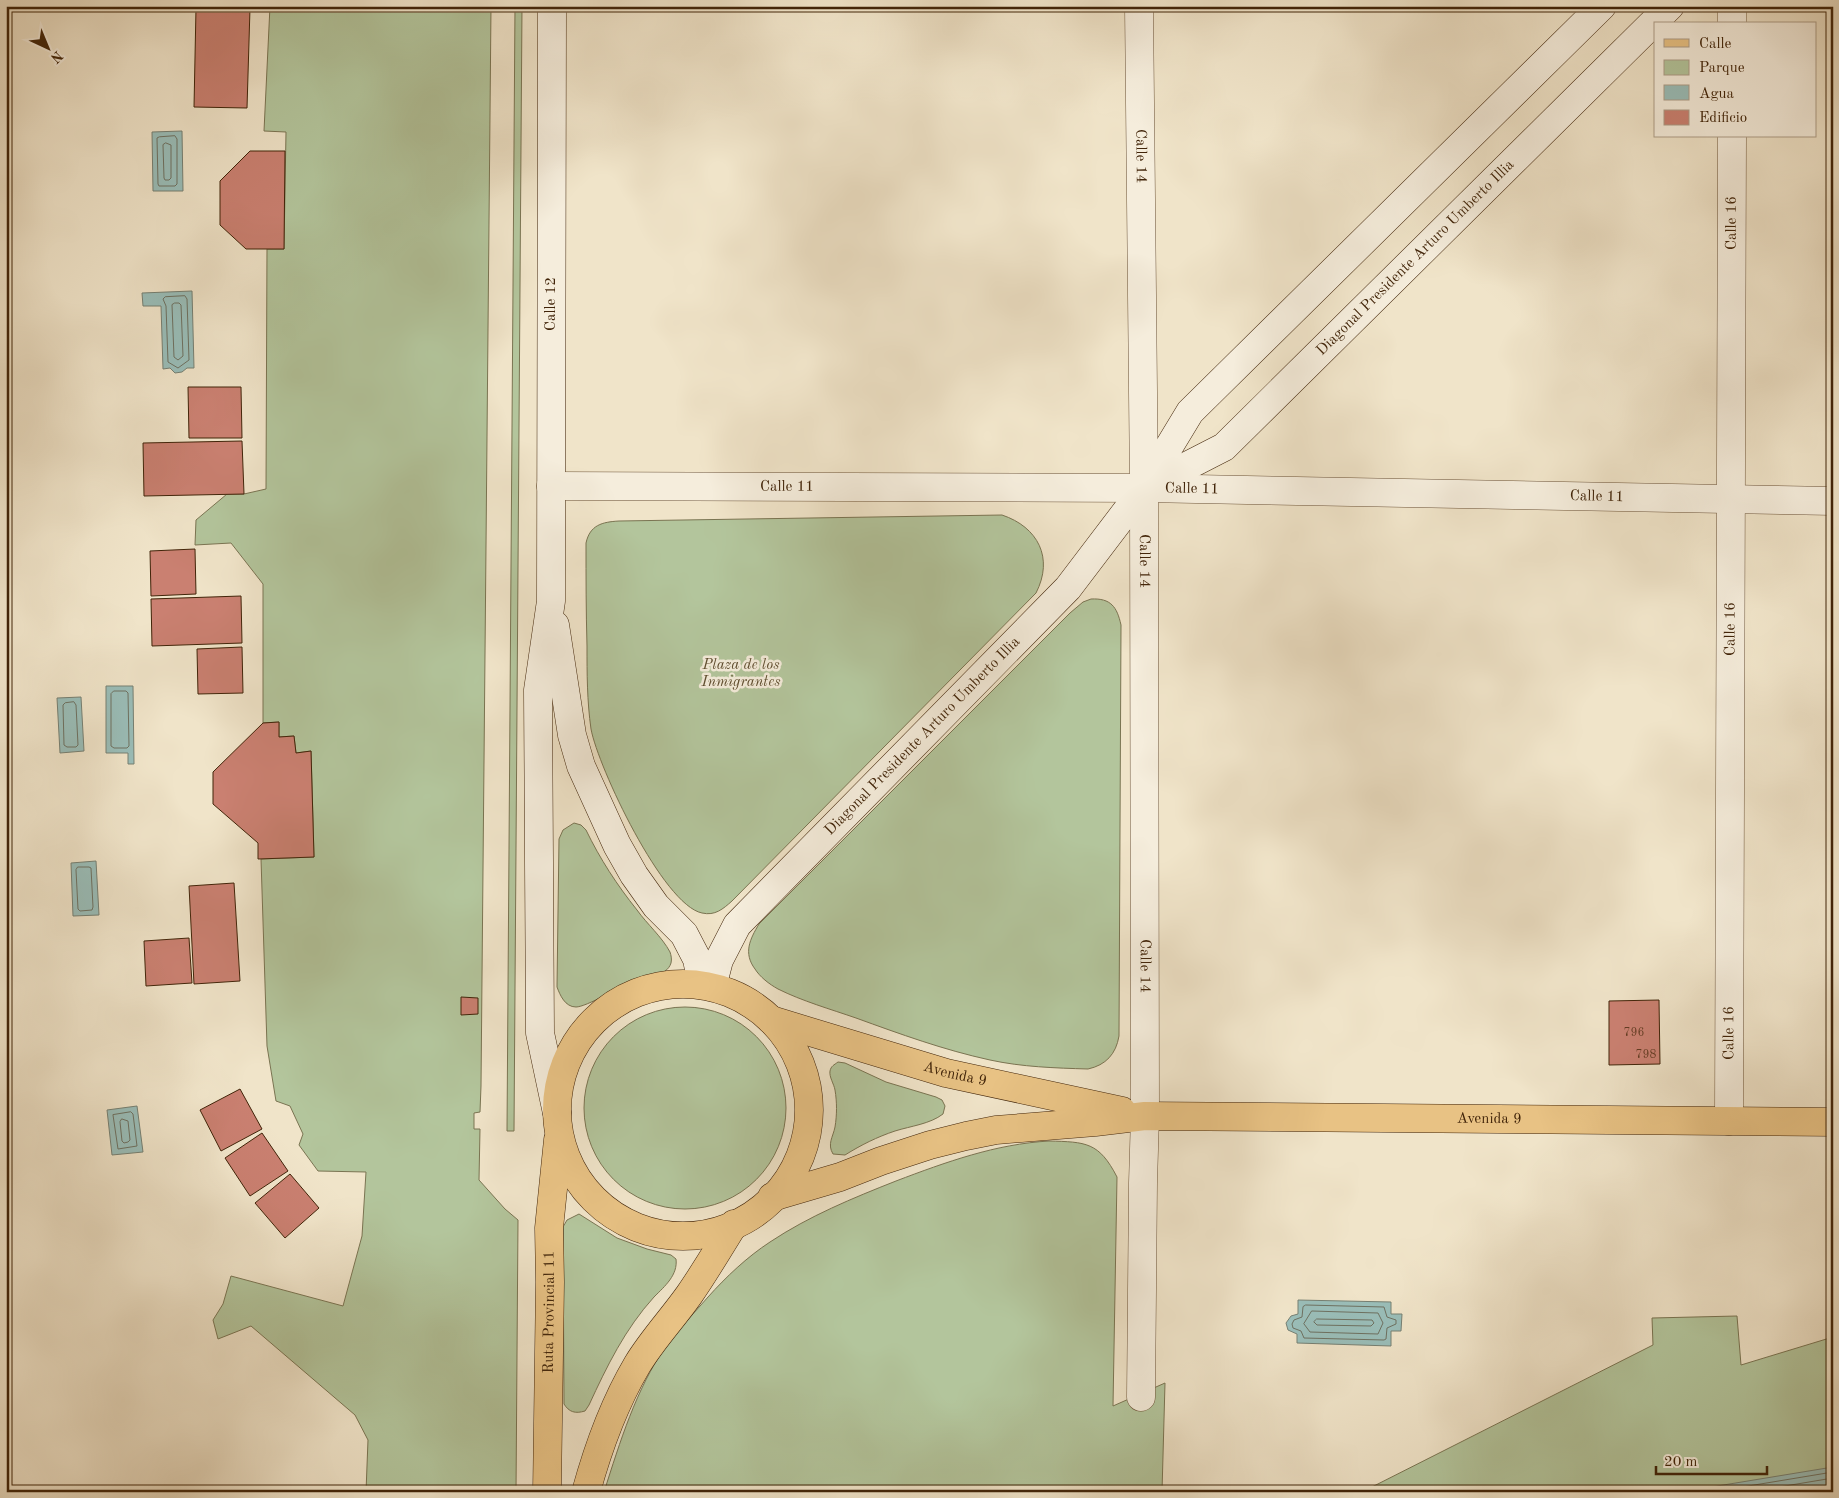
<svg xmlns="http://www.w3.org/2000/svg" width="1839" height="1498" viewBox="0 0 1839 1498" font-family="'Old Standard TT',serif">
  <rect width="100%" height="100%" fill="#f0e4c9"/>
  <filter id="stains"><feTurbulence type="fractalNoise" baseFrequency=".004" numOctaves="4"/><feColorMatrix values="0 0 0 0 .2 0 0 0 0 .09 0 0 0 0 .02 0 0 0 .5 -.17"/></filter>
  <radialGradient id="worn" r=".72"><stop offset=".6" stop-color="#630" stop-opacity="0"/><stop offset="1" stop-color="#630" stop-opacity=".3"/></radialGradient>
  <!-- green -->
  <path fill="#b3c59c" stroke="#7a7452" d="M270,6h221l-10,1080 -1,26 -6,1v16h6l-1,51 26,29 13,11 -2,272h-150l2,-52 -13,-25 -104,-89 -33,13 -5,-19 10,-16 8,-28 112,30 19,-70 4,-64 -48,-1 -19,-26 4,-11 -13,-28 -14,-5 -9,-55 -6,-187 53,-2 -3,-106 -15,2 -2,-17 -15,1v-15l-16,1v-139l-32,-41 -36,2 1,-25 31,-26h17l22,-5 1,-240h17l2,-117 -22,-1z
    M515,6h7l-8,1125h-7z
    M1002,515c36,12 52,43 34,78l-304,308c-9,8 -17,15 -30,12 -39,-8 -104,-146 -111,-184 -4,-28 -4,-56 -4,-83 -1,-35 -1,-69 -1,-103 4,-18 16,-21 33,-22z
    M1091,599c20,-1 26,8 30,26l-2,411c-3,18 -13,29 -31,33 -33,-1 -66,-2 -98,-9 -46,-10 -90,-26 -134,-42 -26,-9 -54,-17 -78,-29 -9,-5 -18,-12 -23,-20 -12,-16 -5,-30 4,-45l311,-311 13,-11z
    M574,823l7,2 5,5c14,29 31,55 51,80 10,14 25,27 33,42 1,3 2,7 1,11 -4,14 -28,15 -39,19 -12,5 -46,25 -56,25 -11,0 -16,-12 -19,-20l2,-148 4,-9z
    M584 1108a101 101 0 1 1 202 0a101 101 0 1 1-202 0Z
    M838,1062l7,1 41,19 50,15 6,3 3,6 -2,8c-13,10 -32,12 -48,17 -18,6 -34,14 -50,24l-12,-1c-6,-10 0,-17 2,-27 2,-12 2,-25 0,-37 -1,-6 -6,-13 -5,-19 1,-5 4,-6 8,-9z
    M1049,1141c37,1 50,1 68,36l-4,229 52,-23 -3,109h-558c16,-50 32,-103 62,-146 13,-17 28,-33 42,-49 18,-20 39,-40 62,-55 39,-26 83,-44 126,-61 50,-19 100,-37 153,-40z
    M579,1214l38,24 30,11 24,6 5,4c2,16 -11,27 -22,38 -29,32 -47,69 -65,108l-4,6c-10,3 -16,1 -21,-7l-1,-177 4,-7z
    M1737,1316l4,49 92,-28v155h-471l291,-147 -1,-27z"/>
  <!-- water -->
  <path fill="#9abeb9" stroke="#768073" d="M182,131l1,60h-30l-1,-59z
    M192,291l2,77h-7l-5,4 -7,1 -5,-5 -7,1 -2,-63h-18l-1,-13z
    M133,686l1,78h-6v-11h-22v-67z
    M81,697l3,54 -24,2 -3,-55z
    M96,861l3,54 -26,1 -2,-53z
    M137,1106l6,46 -31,3 -5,-45z
    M1298,1300l93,2v12h11l-1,17h-10v15l-94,-3v-9l-9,-4 -2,-7 5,-7 7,-2z
    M1833,1467v25h-146l6,-2z"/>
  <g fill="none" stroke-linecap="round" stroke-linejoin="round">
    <!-- shore -->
    <path stroke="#6e7161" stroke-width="1" d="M175,136l2,3v45l-2,2h-16l-1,-2 -1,-46 2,-1z
      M166,143l5,2v33l-2,2h-4l-1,-2 -1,-33z
      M185,296l2,3 2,61 -11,8 -10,-6 -2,-56 -3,-7 2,-2z
      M175,303h4l2,2 2,51 -5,4 -4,-3 -2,-52z
      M114,691h12l2,2 1,53 -2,2h-13l-3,-2v-52z
      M74,702l2,3 2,40 -2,2h-9l-3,-2 -1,-40 2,-2z
      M78,867h11l2,1 2,39 -1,3 -12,1 -2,-2 -2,-39z
      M131,1112l2,2 4,32 -19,3 -5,-34z
      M122,1119l6,2 2,19 -2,2 -4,1 -2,-2 -2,-19z
      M1306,1305l78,2 3,10 9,3v4l-9,4 -1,11 -2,1 -80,-2 -3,-7 -8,-3 -1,-4 2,-4 8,-3 1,-10z
      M1312,1311l66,2 5,10 -5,11 -68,-2 -6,-8z
      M1317,1319l55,1 2,3 -3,3 -54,-1 -3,-3z
      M1712,1492l121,-20
      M1749,1492l84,-14"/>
  </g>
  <!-- building -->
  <path fill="#ca8071" stroke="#412409" d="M196,8h54l-3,100 -53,-1z
    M250,151h35l-1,98h-38l-26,-24v-44z
    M188,387h53l1,51h-53z
    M242,441l2,53 -100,2 -1,-53z
    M195,549l1,45 -45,2 -1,-45z
    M241,596l1,47 -90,3 -1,-47z
    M242,647l1,46 -45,1 -1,-45z
    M279,722v15l15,-1 2,17 15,-2 3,106 -56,2v-16l-45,-39v-32l50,-49z
    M234,883l6,98 -46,3 -5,-98z
    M189,938l3,45 -46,3 -2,-45z
    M461,997l17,1v16l-17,1z
    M1659,1000l1,64 -51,1v-64z
    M240,1089l22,40 -41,22 -21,-41z
    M262,1133l26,38 -38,25 -25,-38z
    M290,1174l29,34 -34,30 -30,-35z"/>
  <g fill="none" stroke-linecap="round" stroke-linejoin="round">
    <!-- street casing -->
    <g stroke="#6d5439" stroke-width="29">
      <g id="street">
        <path id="s1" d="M1139,6l5,482 1,628 -2,67 -2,214"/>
        <path d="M1732,24v-18"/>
        <path id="s2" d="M551,486l593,2 689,13"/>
        <path id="s3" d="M1729,1121l3,-985"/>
      </g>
    </g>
    <!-- secondary casing -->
    <g stroke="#412409" stroke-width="29">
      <g id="secondary">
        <path d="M552,6l-1,595 -13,89 2,343 17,80"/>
        <path id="s4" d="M1144,488l80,-41 446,-441"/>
        <path d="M555,625l17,110 9,31 36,79 17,30 22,31 28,28 13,25 5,26"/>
        <path id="s5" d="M712,987l7,-27 18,-35 331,-337 76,-100 46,-76 412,-406"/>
      </g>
    </g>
    <!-- primary casing -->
    <g stroke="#412409" stroke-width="29">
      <g id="primary">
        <circle cx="683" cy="1110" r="126"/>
        <path id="s6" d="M771,1020l175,53 176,38"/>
        <path id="s7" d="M772,1197l68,-20 41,-16 49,-16 36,-9 30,-6 99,-8 50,-6 688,6"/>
        <path id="s8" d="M547,1492l3,-210 -1,-54 9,-88"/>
        <path d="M586,1492c12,-44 28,-88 51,-127 15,-25 35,-46 52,-70 16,-23 30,-47 45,-71"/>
      </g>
    </g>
    <!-- street -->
    <use href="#street" stroke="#f5eddc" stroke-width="28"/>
    <!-- secondary -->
    <use href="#secondary" stroke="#f5eddc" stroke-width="28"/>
    <!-- primary -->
    <use href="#primary" stroke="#e8c284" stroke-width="28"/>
  </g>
  <g text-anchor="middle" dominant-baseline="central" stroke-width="5" stroke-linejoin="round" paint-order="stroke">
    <!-- number labels -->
    <g font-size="12" fill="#633b23">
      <text x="1634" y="1033">796</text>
      <text x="1646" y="1055">798</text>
    </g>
    <!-- street labels -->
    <g font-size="15" fill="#412409" stroke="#f5eddc">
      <text stroke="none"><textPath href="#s1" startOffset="150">Calle 14</textPath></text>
      <text stroke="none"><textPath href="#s3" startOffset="898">Calle 16</textPath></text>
      <text stroke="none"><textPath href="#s4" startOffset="359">Diagonal Presidente Arturo Umberto Illia</textPath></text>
      <text transform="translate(551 304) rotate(-90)">Calle 12</text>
      <text stroke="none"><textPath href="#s2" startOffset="236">Calle 11</textPath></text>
      <text stroke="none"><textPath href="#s2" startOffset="641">Calle 11</textPath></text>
      <text stroke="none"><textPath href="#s2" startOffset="1046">Calle 11</textPath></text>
      <text stroke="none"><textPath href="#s1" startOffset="555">Calle 14</textPath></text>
      <text stroke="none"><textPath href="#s3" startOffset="492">Calle 16</textPath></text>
      <text stroke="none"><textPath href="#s5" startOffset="332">Diagonal Presidente Arturo Umberto Illia</textPath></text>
      <text stroke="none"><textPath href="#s1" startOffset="960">Calle 14</textPath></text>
      <text stroke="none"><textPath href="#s3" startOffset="88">Calle 16</textPath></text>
      <text stroke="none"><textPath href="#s6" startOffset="192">Avenida 9</textPath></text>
      <text stroke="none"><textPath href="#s7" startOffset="728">Avenida 9</textPath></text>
      <text stroke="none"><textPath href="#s8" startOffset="180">Ruta Provincial 11</textPath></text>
    </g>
    <!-- park labels -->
    <g font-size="15" font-style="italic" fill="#5e4c2e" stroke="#f5eddc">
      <text x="741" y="665">Plaza de los<tspan x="741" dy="17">Inmigrantes</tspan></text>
    </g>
  </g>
  <!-- margin -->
  <rect width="1839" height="1498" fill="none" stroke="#f0e4c9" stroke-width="25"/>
  <rect x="8" y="8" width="1824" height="1483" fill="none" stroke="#412409" stroke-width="2.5"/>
  <rect x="12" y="12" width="1814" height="1473" fill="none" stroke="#412409"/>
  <!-- legend -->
  <rect x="1654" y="22" width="162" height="115" fill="#f5eddc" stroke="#ad9d88"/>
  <rect x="1664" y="39" width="25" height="8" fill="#e8c284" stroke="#ad9d88"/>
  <text x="1699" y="48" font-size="15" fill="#412409">Calle</text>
  <rect x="1664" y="60" width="25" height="15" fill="#b3c59c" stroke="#ad9d88"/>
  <text x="1699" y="72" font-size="15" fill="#412409">Parque</text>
  <rect x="1664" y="85" width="25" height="15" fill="#9abeb9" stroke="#ad9d88"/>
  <text x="1699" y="98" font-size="15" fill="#412409">Agua</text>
  <rect x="1664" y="110" width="25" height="15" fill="#ca8071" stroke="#ad9d88"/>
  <text x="1699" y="122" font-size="15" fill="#412409">Edificio</text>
  <!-- north arrow -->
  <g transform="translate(48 48) rotate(136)" stroke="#f5eddc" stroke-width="4" paint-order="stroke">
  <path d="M0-4L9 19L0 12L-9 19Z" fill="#412409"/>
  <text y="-8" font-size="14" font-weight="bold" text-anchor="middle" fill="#412409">N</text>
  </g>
  <!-- scale -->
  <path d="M1656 1466v8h111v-8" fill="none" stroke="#412409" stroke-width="2.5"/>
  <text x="1664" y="1466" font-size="15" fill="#412409" stroke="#f5eddc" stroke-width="4" paint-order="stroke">20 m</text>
  <rect width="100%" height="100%" filter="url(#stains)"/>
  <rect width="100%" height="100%" fill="url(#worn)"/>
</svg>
